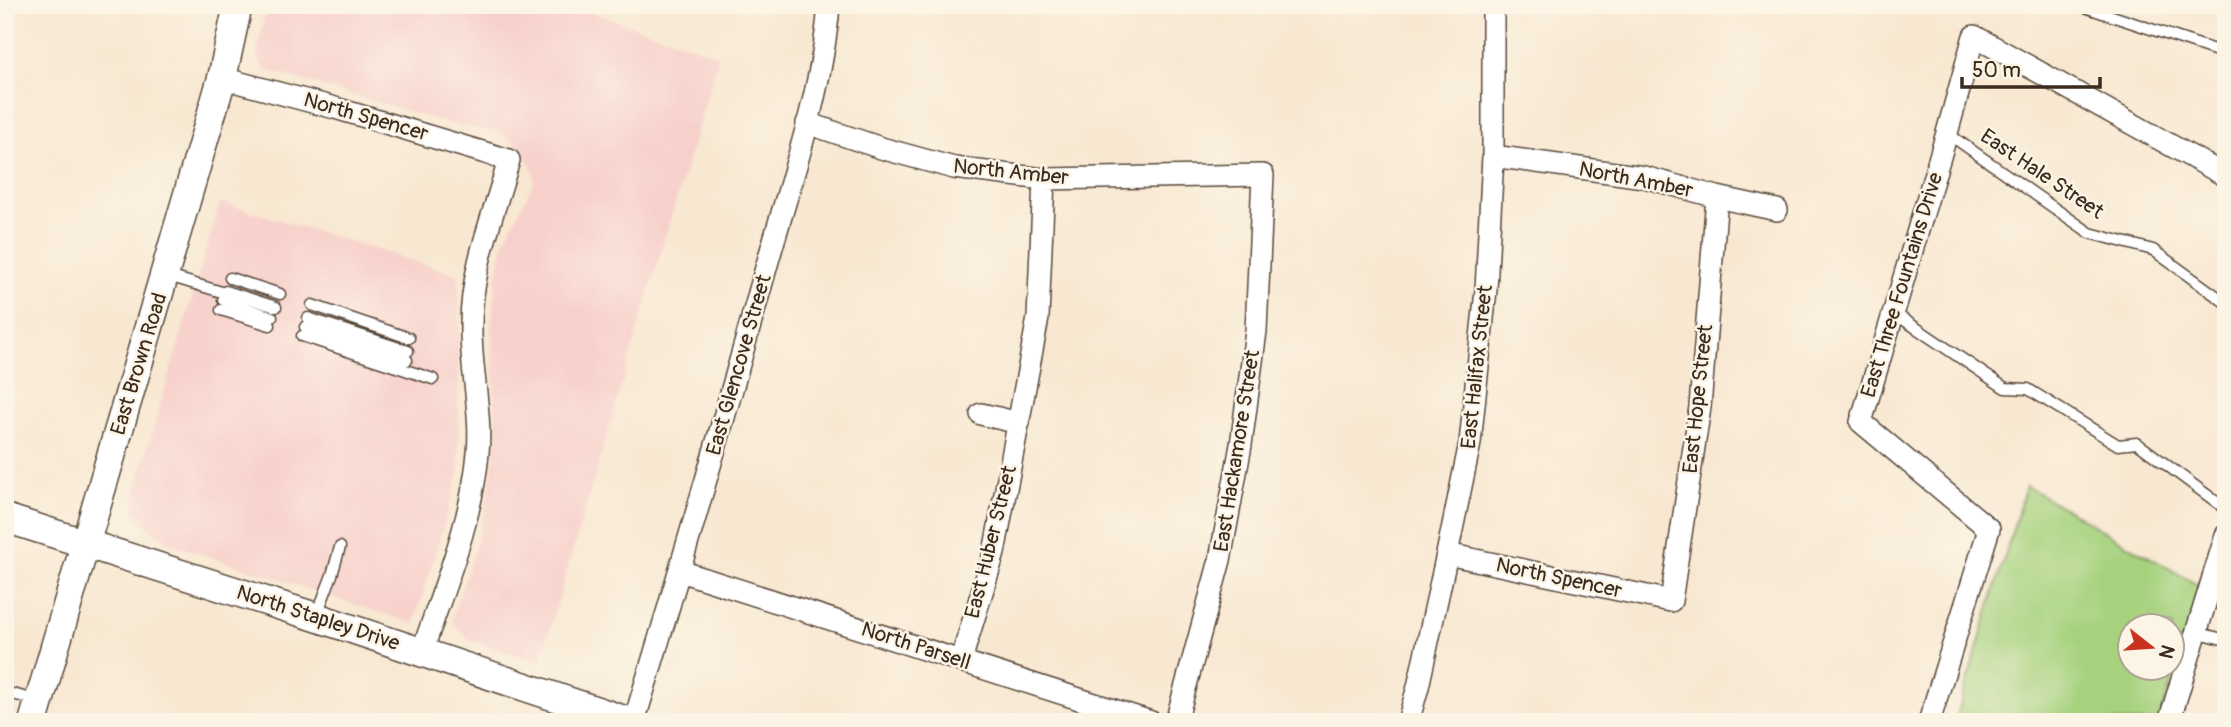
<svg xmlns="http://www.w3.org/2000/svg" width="2231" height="727" viewBox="0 0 2231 727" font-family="Pangolin,sans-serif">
  <rect width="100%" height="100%" fill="#fcf5e5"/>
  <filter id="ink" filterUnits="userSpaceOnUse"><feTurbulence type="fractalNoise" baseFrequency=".0143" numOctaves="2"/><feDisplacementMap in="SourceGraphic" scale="14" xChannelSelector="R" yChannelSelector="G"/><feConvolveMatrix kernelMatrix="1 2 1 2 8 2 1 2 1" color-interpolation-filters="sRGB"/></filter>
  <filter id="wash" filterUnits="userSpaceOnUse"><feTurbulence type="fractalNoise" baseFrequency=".00686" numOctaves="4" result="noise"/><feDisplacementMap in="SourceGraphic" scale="28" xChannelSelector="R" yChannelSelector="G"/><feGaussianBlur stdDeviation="1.57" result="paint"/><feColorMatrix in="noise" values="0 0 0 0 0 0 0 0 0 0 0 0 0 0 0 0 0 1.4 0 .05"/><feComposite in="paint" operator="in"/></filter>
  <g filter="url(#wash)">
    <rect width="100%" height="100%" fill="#f8e8d2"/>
    <!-- built -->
    <path fill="#f7d0cb" d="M267,5h303l149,50 -179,607 -69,-21 -17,-16 -2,-9 23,-67 13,-49 4,-32 4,-35 -5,-105 5,-53 10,-38 28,-55v-11l-11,-18 -12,-14 -14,-7 -39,-6 -192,-56 -6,-8 -3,-9z
      M220,202l239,73v199l-45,150 -243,-80 -29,-22 -8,-12 1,-19z"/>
    <!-- green -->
    <path fill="#a6d27e" stroke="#707e4e" stroke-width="2" fill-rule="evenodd" d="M2026,486l175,101 -42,135h-204zM2130,626h42v42h-42z"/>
  </g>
  <g filter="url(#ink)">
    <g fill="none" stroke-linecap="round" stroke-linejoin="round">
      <!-- service casing -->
      <g stroke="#574639" stroke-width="13">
        <path id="service" d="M2079,5l147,49
          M1947,133l143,100 63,17 73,53
          M165,275l60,18
          M230,278l50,16
          M226,291l50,16
          M223,300l49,17
          M312,305l97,33
          M221,310l49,15
          M1894,313l111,75 23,1 90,56 19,-2 89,66
          M308,318l100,33
          M305,327l102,33
          M302,336l131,43
          M316,617l16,-42 8,-28
          M2196,632l30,8
          M5,692l34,9"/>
      </g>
      <!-- minor casing -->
      <g stroke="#574639" stroke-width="24">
        <path id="minor" d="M222,78l113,30 174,52c-15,54 -38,108 -38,165 -1,42 11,87 7,128 -6,68 -34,134 -56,199
          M807,123l74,25 73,20 90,11 219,-4 -7,156 -15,114 -21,115 -44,162
          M1493,156l151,21 73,20 60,13
          M981,414l38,9
          M1447,554l224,47 29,-194 17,-210
          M680,571l471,151
          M961,660l33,-107 44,-235 6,-139
          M634,722c46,-151 90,-302 132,-454 24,-86 56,-174 63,-263
          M1408,722l10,-35 29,-133 23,-111 16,-153 7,-134v-151
          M1929,722l60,-193 -128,-107 86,-289 27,-97 252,140
          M2169,722l57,-187"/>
      </g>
      <!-- secondary casing -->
      <g stroke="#574639" stroke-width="31">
        <path id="secondary" d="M5,518l311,99 314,105
          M33,722l189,-644 16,-73"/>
      </g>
      <!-- service -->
      <use href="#service" stroke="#fff" stroke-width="10"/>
      <!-- minor -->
      <use href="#minor" stroke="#fff" stroke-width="21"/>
      <!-- secondary -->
      <use href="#secondary" stroke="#fff" stroke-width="28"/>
    </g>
  </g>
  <g text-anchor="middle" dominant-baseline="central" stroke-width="5" stroke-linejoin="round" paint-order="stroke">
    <!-- street labels -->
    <g font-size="21" fill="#3b2a1e" stroke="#fcf5e5">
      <text transform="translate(366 117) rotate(16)">North Spencer</text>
      <text transform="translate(1011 172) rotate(6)">North Amber</text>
      <text transform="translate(2042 174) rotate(34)">East Hale Street</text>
      <text transform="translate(1636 180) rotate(11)">North Amber</text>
      <text transform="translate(1902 285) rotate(-73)">East Three Fountains Drive</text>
      <text transform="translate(139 364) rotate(-73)">East Brown Road</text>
      <text transform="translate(739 365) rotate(-74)">East Glencove Street</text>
      <text transform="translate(1477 367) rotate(-84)">East Halifax Street</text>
      <text transform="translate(1698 399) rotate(-84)">East Hope Street</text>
      <text transform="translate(1237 451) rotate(-81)">East Hackamore Street</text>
      <text transform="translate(991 542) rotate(-76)">East Huber Street</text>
      <text transform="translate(1559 578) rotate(12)">North Spencer</text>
      <text transform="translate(318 618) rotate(18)">North Stapley Drive</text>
      <text transform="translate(916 646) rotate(18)">North Parsell</text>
    </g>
  </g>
  <!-- margin -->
  <rect width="2231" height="727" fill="none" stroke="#fcf5e5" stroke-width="28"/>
  <!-- north arrow -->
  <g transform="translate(2151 647) rotate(107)"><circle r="33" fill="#fcf5e5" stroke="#afa495" stroke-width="2"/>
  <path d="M0-5L12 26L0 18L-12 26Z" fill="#c8321e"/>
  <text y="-10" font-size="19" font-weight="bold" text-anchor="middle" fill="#3b2a1e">N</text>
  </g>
  <!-- scale -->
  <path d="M1962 77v10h138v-10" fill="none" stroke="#3b2a1e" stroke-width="3.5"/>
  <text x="1972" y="77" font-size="21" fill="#3b2a1e" stroke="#fcf5e5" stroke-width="5" paint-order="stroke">50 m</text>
</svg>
